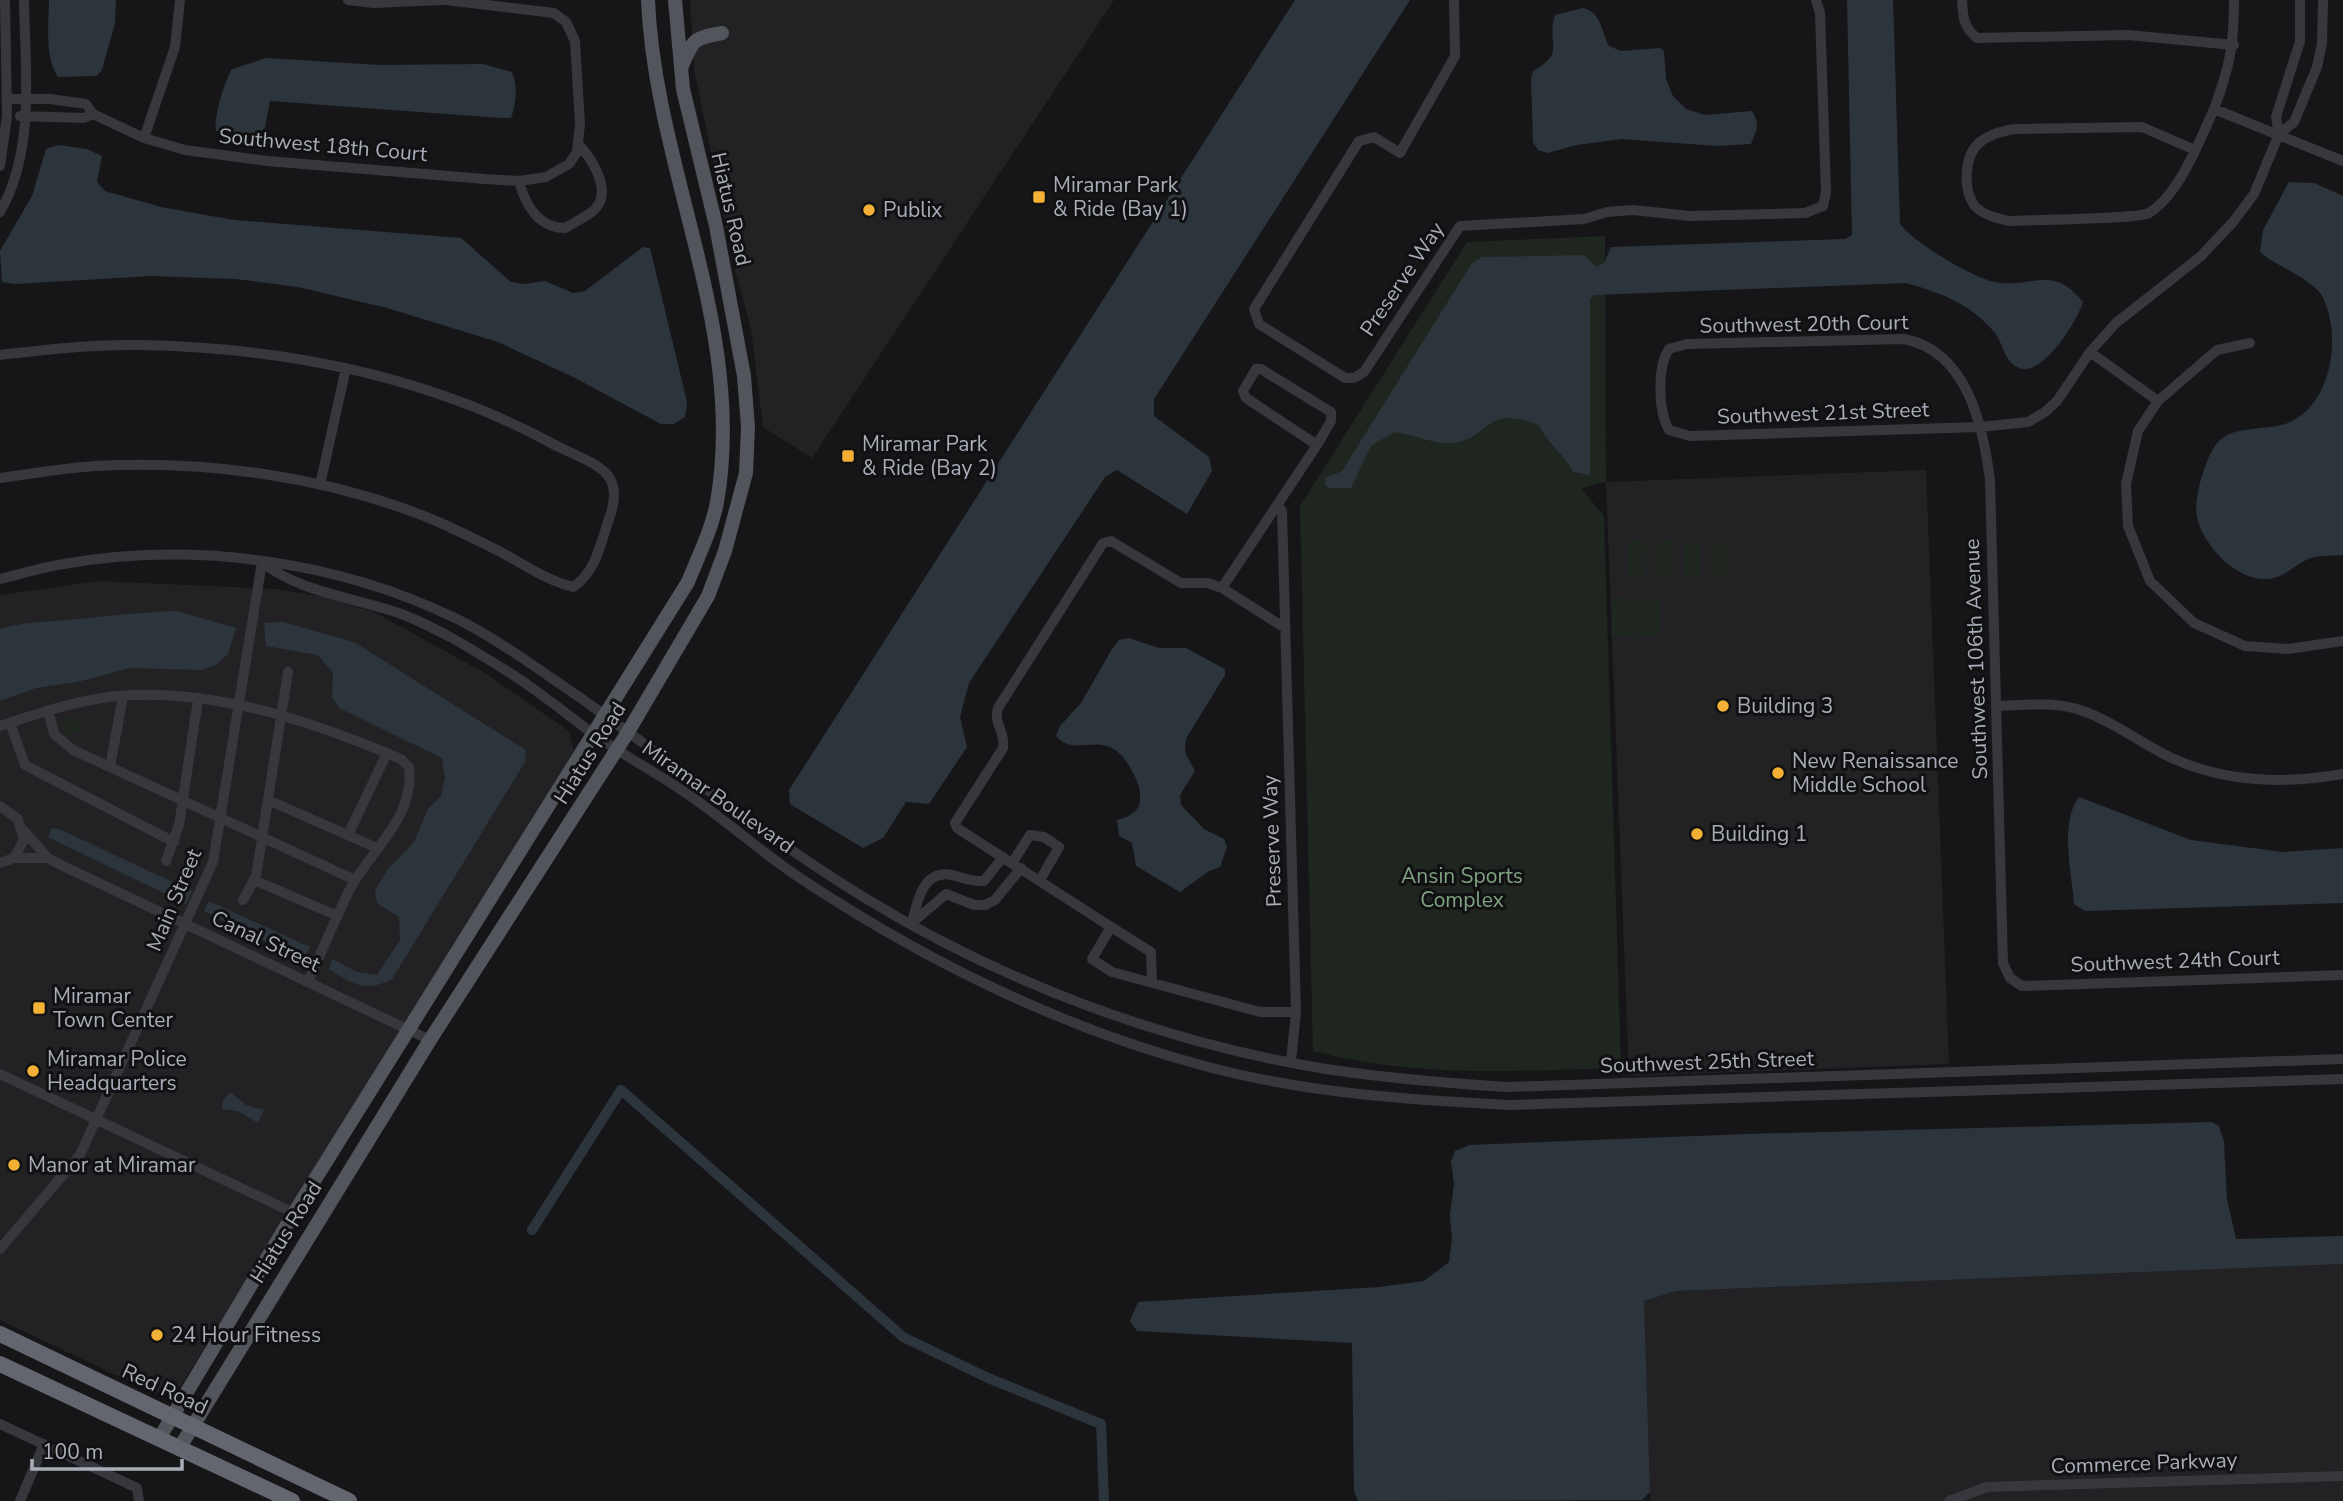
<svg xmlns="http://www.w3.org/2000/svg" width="2343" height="1501" viewBox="0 0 2343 1501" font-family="'Nunito Sans',sans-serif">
  <rect width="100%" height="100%" fill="#161618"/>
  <!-- built -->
  <path fill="#222225" d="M690,0h424l-302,458 -49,-31 -12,-98 -16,-59 -41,-201z
    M1926,470l23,594 -320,12 -23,-594z
    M98,581l178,8 48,8 50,15 111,61 84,58 5,21 -393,634 -26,8 -155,-74v-725z
    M2343,1264v237h-693l-7,-200 33,-10z"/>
  <!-- green -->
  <path fill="#1e261f" d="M1605,236l1,246 -25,6 23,28 17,552c-104,3 -206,10 -308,-17l-13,-545 167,-264z
    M1629,541h17l-1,36h-16z
    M1657,541h16v36h-16z
    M1685,542h16v36l-17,-1z
    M1712,542h17l-1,36h-16z
    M1612,597l23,1v39h-24z
    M1637,598h23v39h-23z
    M65,717l18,1 -4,15 -4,-2 -5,6 -10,-8z"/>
  <!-- water -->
  <path fill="#2c353c" d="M49,0h67l-1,23 -13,47 -5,6 -39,1c-14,-22 -9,-52 -9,-77z
    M1295,0h115l-256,399v17l55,41 3,14 -25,43 -70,-44 -12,7 -136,206 -9,34 7,30 -38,57 -23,-2 -23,36 -20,10 -73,-44 -1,-14z
    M1847,0h46l7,224c12,17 74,55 95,58 38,7 57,-19 88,20 -5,18 -41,76 -64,66 -15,-6 -15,-23 -24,-35 -24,-29 -54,-40 -89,-50l-312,12 -4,4v176l-17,-3c-8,-18 -27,-29 -34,-47 -57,-21 -47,13 -86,18 -18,2 -40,-9 -59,-11l-23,14 -20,42h-21l-5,-3v-7l17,-7 130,-208 10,-6 102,-2 12,12 8,-4 7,-16 234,-8 7,-4z
    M1583,8c18,4 18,23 26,38l12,5 39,-3 4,3 2,28 7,17 13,13 19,6 47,-4c8,13 5,19 -1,33l-34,2 -95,-7 -45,6 -30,8 -9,-3 -5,-8 -2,-63 2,-8c34,-19 13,-27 22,-56z
    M267,58l112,7 104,-1 29,8c6,13 4,32 -1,46h-10l-231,-17 -5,26 -6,10 -43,-6c-3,-12 9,-51 16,-62z
    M58,145l29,4 15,7 -5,26 8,9 56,16 73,13 227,18 50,44 13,2 21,-3 28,12 12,-2 58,-44 7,1 37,154 -2,15 -11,7h-13l-86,-46 -77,-36 -111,-34 -89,-21 -62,-8 -85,-3 -136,8 -13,-2 -2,-31 32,-55 14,-47z
    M2289,182l25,1 29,13v359c-9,1 -23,0 -32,3 -17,6 -27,22 -48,21 -29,-1 -60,-34 -66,-62 -4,-18 9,-63 22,-76 17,-16 45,-10 66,-17 48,-16 58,-92 36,-130 -17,-20 -41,-25 -61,-42l3,-22z
    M176,611l60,17 -8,26 -12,11 -15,5 -71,-2 -53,14 -41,6 -36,13v-72c22,-7 43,-7 66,-9 37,-3 73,-8 110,-9z
    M283,622l71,20 172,108 -1,12 -133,217c-26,14 -40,5 -63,-10l3,-10 25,13 20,3 23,-35 -1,-23 -22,-14 -2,-13 13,-21 26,-27 14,-33 13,-13 4,-19 -3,-19 -103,-50 -7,-11 1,-24 -15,-18 -52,-9 -2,-23z
    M1129,638l30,10h27l39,21v6l-38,62c-5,16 1,20 8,34l-15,24 1,10 23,24 20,10 3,8 -7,20 -11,4 -29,21 -44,-26 -4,-23 -13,-7 -2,-16c11,-3 22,-7 23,-20 1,-13 -3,-19 -9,-31 -25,-46 -54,-8 -75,-33l4,-10 21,-23 31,-54 7,-9z
    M2079,797l112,43 92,12 60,-4v55l-258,8 -11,-7c-2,-31 -15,-81 5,-107z
    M52,828l7,1 133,62 -6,13 -138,-67z
    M209,901l101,46 -6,13 -100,-49z
    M230,1092l16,13 18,5 -6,13 -20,-12 -16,-2 1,-9z
    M2212,1122l7,4 5,16 3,57 9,40 107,-3v28l-667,27 -32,10 6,191 -8,8 -284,1 -4,-10 -2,-148 -215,-12 -7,-10 8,-19 241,-15 45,-6 25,-19 3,-22 -2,-25 4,-31 -3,-23 4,-10 14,-6 277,-11z"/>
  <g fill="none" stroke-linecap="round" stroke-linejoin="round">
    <!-- canal -->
    <path stroke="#2c353c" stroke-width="10" d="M532,1230l89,-140 282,247 85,41 113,46 3,77"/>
    <!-- minor -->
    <path stroke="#37383d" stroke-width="10" d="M348,0l26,3 69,-3
      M1454,0l1,56 -55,97 -26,-16 -15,4 -105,168 5,15 86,54h9l10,-6 96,-146 124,-7 23,-7 26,-2 57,6 115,-3 18,-7 3,-14 -6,-179 -4,-13
      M1962,0c1,17 1,27 15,38l151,-3 106,10
      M2323,0l-1,44 -5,23 -23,55 -15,12 -25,60 -21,28 -32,34 -85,67 -26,29 -33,49 -12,11 -17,10 -48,5 -290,9 -21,-6c-11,-19 -12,-63 0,-81l18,-5 217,-5c63,12 79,86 86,141l13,483 7,15 12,8 321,-11
      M7,99h43l36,5 7,10 51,24 41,12 82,11 218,18 34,2 27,-4 23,-13 8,-12 3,-28 -5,-83 -9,-19 -12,-9 -108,-13
      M2214,109c16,-43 20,-64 20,-109
      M20,116l64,2 9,-4
      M2279,134l-3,-17 24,-76v-41
      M144,138l31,-91 5,-47
      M2195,150l-53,-23 -127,2c-13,2 -26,5 -36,14 -15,13 -16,46 -5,62 8,10 23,13 35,16 21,-1 129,-2 140,-8 30,-18 51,-73 65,-104l129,52
      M0,166l7,-50 -2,-116
      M519,181c6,23 19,47 46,47 10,-6 21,-11 29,-18 19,-17 -1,-50 -14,-64
      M0,212c36,-62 25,-143 24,-212
      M2250,343l-33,7 -59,51 -20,30 -12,53 2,42 22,55 44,42 51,23 43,3 55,-8
      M2090,352l68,49
      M0,355c46,-5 92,-11 138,-10 141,2 289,30 415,99 38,20 75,24 56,75 -9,26 -13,53 -36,68 -28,-7 -51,-24 -76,-37 -24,-12 -48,-24 -73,-34 -103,-40 -219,-56 -329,-50 -32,2 -64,8 -95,12
      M1256,369h5l70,43v9l-14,24 -71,-47 -3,-7z
      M320,485l26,-117
      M1278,506l4,5 14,501 -5,49
      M262,562c37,31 97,36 142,53 35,14 66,33 98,53 32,19 60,43 90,65 28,20 59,37 88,56 43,28 80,63 123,91 126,83 262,150 409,188 97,25 197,32 297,37l834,-26
      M0,579c21,-5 43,-12 64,-15 131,-23 274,-3 393,55 44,22 85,53 125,80 94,66 185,139 283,199 139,85 300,145 461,171 59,9 119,14 180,18l837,-28
      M1222,588l95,-143
      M1285,628l-63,-40 -14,-5h-27l-70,-42 -8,2 -105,165c-5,16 8,24 5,40l-48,75 2,5 154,99 -19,32 20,13 148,40h36
      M1998,706c28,-1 58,-5 85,5 32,11 60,34 91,48 54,24 112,25 169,15
      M48,710l6,24 19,16 282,130
      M10,723l15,42 149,77
      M0,726c42,-14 86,-29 130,-31 94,-4 186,28 271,64l8,8c6,51 -37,81 -59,122 -15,30 -28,62 -42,93
      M110,767l13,-71
      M268,800l109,48
      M0,806l18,13 6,21 -10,18 -14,5
      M24,831l24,27 15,8 367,174
      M348,835l39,-82
      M14,858h34
      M166,861l13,-36 19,-125
      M1012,863l18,-28 14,2 15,10 -19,33
      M254,880l84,36
      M243,900l13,-24 32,-204
      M912,923l34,-29 28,11h11l10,-5 26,-32
      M912,923c5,-20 10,-54 40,-48 12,3 19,7 32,6l19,-24
      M1111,927l40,25 1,31
      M0,1074l294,139
      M0,1249l80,-94 133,-293 49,-300
      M0,1424l137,64 2,13
      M20,1501l24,-57
      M1949,1501l38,-14 356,-11"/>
    <!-- major -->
    <path stroke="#53555c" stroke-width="14" d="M682,66c11,-27 12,-28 40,-33
      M160,1437l134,-224 394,-631c10,-25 24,-53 29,-80 30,-171 -62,-333 -69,-502
      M180,1447l250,-407 198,-308 80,-136 17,-45 21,-78 2,-46 -4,-51 -28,-150 -33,-137 -8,-89"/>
    <!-- highway -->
    <path stroke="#63666e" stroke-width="16" d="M0,1334l349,167
      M0,1364l292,137"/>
  </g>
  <!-- markers -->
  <g fill="#f2b134" stroke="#111113" stroke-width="2.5">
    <rect x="1032" y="190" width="14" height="14" rx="3.5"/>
    <circle cx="869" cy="210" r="7"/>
    <rect x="841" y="449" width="14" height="14" rx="3.5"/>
    <circle cx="1723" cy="706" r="7"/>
    <circle cx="1778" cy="773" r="7"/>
    <circle cx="1697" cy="834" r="7"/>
    <rect x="32" y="1001" width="14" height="14" rx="3.5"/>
    <circle cx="33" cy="1071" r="7"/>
    <circle cx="14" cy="1165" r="7"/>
    <circle cx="157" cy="1335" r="7"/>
  </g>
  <g text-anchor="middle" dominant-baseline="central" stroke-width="6" stroke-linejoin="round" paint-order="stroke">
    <!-- street labels -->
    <g font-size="21" fill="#a8adb8" stroke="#111113">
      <text transform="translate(323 145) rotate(5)">Southwest 18th Court</text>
      <text transform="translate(731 209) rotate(77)">Hiatus Road</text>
      <text transform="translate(1402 279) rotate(-56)">Preserve Way</text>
      <text transform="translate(1804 324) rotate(-1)">Southwest 20th Court</text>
      <text transform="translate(1823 413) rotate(-2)">Southwest 21st Street</text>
      <text transform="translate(1976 659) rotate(-92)">Southwest 106th Avenue</text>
      <text transform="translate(590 753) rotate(-58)">Hiatus Road</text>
      <text transform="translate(718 797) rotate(35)">Miramar Boulevard</text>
      <text transform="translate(1272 841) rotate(-92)">Preserve Way</text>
      <text transform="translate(174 900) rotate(-67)">Main Street</text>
      <text transform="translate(266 941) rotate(25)">Canal Street</text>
      <text transform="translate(2175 961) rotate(-2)">Southwest 24th Court</text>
      <text transform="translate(1707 1062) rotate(-2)">Southwest 25th Street</text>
      <text transform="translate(286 1232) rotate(-58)">Hiatus Road</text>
      <text transform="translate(165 1389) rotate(25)">Red Road</text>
      <text transform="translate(2144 1463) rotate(-2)">Commerce Parkway</text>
    </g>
    <!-- poi labels -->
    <g font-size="21" fill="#a8adb8" stroke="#111113" text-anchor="start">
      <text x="1053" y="185">Miramar Park<tspan x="1053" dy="24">&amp; Ride (Bay 1)</tspan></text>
      <text x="883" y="210">Publix</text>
      <text x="862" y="444">Miramar Park<tspan x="862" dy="24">&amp; Ride (Bay 2)</tspan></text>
      <text x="1737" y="706">Building 3</text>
      <text x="1792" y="761">New Renaissance<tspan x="1792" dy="24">Middle School</tspan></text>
      <text x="1711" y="834">Building 1</text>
      <text x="53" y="996">Miramar<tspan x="53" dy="24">Town Center</tspan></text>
      <text x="47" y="1059">Miramar Police<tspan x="47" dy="24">Headquarters</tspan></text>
      <text x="28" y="1165">Manor at Miramar</text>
      <text x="171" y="1335">24 Hour Fitness</text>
    </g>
    <!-- park labels -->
    <g font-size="21" fill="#7fa381" stroke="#111113">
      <text x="1462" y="876">Ansin Sports<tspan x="1462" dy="24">Complex</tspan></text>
    </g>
  </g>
  <!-- scale -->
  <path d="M32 1459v10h150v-10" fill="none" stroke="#a8adb8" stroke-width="3.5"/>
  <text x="42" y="1459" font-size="21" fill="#a8adb8" stroke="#111113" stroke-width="5" paint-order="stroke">100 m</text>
</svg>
